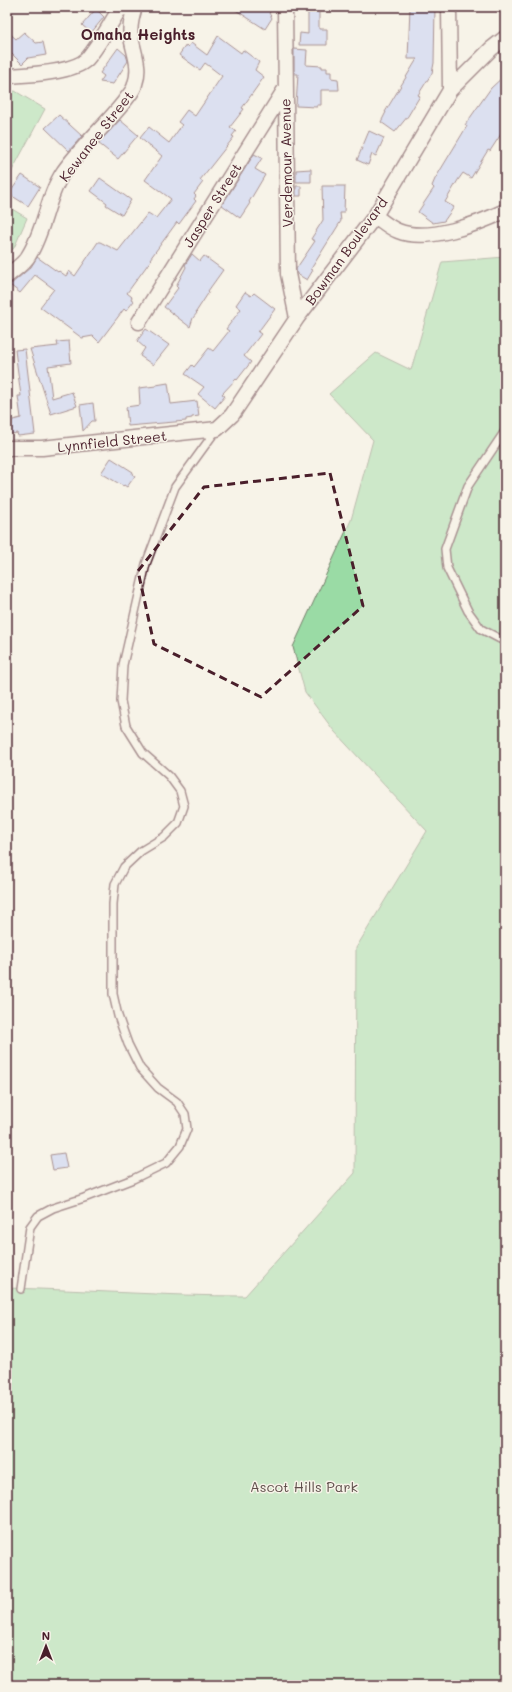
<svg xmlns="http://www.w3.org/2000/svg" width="512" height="1692" viewBox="0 0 512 1692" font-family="Mali,sans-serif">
  <rect width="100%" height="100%" fill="#f7f3e8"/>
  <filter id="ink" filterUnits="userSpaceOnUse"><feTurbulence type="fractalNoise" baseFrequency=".025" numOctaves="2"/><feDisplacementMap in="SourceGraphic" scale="8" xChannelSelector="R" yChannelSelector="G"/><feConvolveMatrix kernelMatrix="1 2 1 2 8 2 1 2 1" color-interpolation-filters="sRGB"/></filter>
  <g filter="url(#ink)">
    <!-- green -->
    <path fill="#9adba5" stroke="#727d68" d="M15,91l30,18 -38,71v-87z
      M7,206l20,12 -13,30 -7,6z
      M505,257v1428h-498v-397c79,2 159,8 238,8l110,-123 1,-225 71,-117 -93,-100 -29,-39 -12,-45 58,-127 22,-80 -44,-46 47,-41 35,17 31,-108z"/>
    <!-- building -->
    <path fill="#bbcafa" stroke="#4a1f2b" d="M231,7h34l6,4 -2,2 3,5 -7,11z
      M308,7h11v22h8v16h-28l1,-12 8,1z
      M410,7h25l-1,56 -2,10 -14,22 2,1 -12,20 -13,16 -14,-10 5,-10h-1l32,-53h-9z
      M96,9l8,8 -13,16 -9,-8z
      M7,31l9,8 8,-7 12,11 7,-1 3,13 -18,3 -6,6 -13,-13 2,-2 -4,-4z
      M218,36l23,17 2,-3 16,12 -4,8 9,7 -22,31 2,1 -14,18 6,4 -4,5 2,1 -34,43 3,2 -9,12 2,2 -2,3 2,2 -17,23 -2,-2 -27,37 1,1 -24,33 5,4 -1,2 3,2 -8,10 -2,-2 -25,33 -6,-6 -11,2 -42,-31 14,-18 -19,-14 -15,18 -10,-8 21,-18 6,-10 21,15 1,-1 7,5 3,-5 6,5 23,-34h2l18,9 30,-38 8,5 15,-19 -26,-19 17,-24 -22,-18 9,-11 20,16 13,-18 -4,-3 9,-12 8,6 27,-40 -17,-13 -5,7 -21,-15 7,-10 2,2 3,-4 16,12z
      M118,48l8,7 2,6 -15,23 -13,-2 4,-6 -4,-3z
      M294,49l13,1 -1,15 16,1v2h5v4h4v6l7,1 1,11h-18v15h-4v2l-21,-1 2,-32h-4z
      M505,75v53l-15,23 -2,-1 -17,28 -8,-5 -5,7 -13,22 9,5 -10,14 -11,2 -15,-11 16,-24 -2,-2 3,-7 32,-53 -2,-1 26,-37z
      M59,115l23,21 -13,15 -24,-23z
      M120,120l18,15 -20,24 -20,-16z
      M369,131l15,7 -8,18 -4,-2 -4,11 -11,-5z
      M254,154l8,4 -7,11 10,6 -16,27 1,1 -10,15 -18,-13z
      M311,169v13h-15v-12z
      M22,175l18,12 -12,19 -19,-12z
      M100,178l31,22 -9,15 -16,-10 1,-2 -16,-12z
      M296,186h5v10h-5z
      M322,186h23l-1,27h-4l1,8 -30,48 2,1 -6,10 -10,-6 -1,-5 19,-28 -4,-2 12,-19z
      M192,254l8,7 4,-5 19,14 -15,21 1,1 -13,20 1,1 -4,5 -3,9 -26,-20 14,-19 -2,-2 10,-19 -1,-2z
      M245,292l6,4 3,-3 21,16 -17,23 3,2 -17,22 7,6 -14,18 -1,-1 -14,15 3,2 -10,12 -17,-14 6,-7 -19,-13 7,-9 2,2 15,-19 4,3 16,-20 -3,-2 15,-20 -5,-4z
      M146,329l23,16 -16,20 -13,-9 5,-8 -8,-7z
      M69,341l2,22 -23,3 4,32 20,-6 5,14 -26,8 -21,-65 28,-3 -1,-4z
      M25,349l10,85 -17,2 -1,-3 -6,1 -2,-13 12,-3 -3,-22h3l-6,-46z
      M168,383l3,21 26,-3 2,15 -7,1v1l-6,1v2l-58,5 -2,-19 14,-2 -1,-17 17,-2v-1z
      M93,403l2,18h-3l-9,10 -3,-26z
      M111,458l22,14 -1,2 3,2 -8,11 -3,-2 -1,1 -22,-13z
      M64,1153l3,15 -14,2 -3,-15z"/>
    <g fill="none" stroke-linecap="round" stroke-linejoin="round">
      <!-- lane casing -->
      <g stroke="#4a1f2b" stroke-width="10">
        <path id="lane" d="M505,431l-37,55 -23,63 2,19 21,43 13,18 19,10 5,1
          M21,1289l9,-62 8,-11 15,-8 31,-10 49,-19 33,-16 14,-17 7,-17 -2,-15 -8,-12 -19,-14 -18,-20 -12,-24 -10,-28 -5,-22v-90l2,-20 9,-17 17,-16 23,-14 14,-14 6,-17 -4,-15 -11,-15 -26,-23 -17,-27 -5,-25 2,-36 23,-101 29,-77 42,-58"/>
      </g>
      <!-- street casing -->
      <g stroke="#4a1f2b" stroke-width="17">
        <path id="street" d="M285,7l3,267 9,44
          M449,7l1,83
          M7,76c19,-1 67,-3 80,-17 12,-14 22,-33 32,-49l7,-3
          M375,216c7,5 15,12 23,15 30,12 80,-7 107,-20
          M7,276c7,-6 18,-13 22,-21 16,-26 18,-59 35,-84 18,-25 41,-45 60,-69 3,-5 10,-11 11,-18 6,-17 -1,-30 -4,-47 -2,-10 1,-21 4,-30
          M139,322l146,-233
          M7,448h35l175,-19 15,-14 65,-97 78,-102 75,-126 41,-41 14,-11"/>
      </g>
      <!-- lane -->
      <use href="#lane" stroke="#f7f3e8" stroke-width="7"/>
      <!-- street -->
      <use href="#street" stroke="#f7f3e8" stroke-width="14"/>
    </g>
  </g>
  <!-- marked area -->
  <path d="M0 0H512V1692H0ZM330,473l33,133 -102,91 -107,-53 -16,-73 66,-84z" fill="#f7f3e8" fill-opacity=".55" fill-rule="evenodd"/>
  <path fill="none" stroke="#4a1f2b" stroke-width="3" stroke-dasharray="8 5" stroke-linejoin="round" d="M330,473l33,133 -102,91 -107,-53 -16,-73 66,-84z"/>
  <g text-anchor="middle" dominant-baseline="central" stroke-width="3" stroke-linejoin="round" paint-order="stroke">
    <!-- street labels -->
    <g font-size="14" fill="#4a1f2b" stroke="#f7f3e8">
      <text transform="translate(96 136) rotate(-52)">Kewanee Street</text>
      <text transform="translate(286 163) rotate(-91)">Verdemour Avenue</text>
      <text transform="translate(212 205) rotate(-58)">Jasper Street</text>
      <text transform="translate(346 251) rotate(-54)">Bowman Boulevard</text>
      <text transform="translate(112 441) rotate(-6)">Lynnfield Street</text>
    </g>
    <!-- park labels -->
    <g font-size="14" fill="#5e4e4a" stroke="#f7f3e8">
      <text x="304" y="1486">Ascot Hills Park</text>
    </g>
    <!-- neighbourhood labels -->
    <g font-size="15" font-weight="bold" fill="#4a1f2b" stroke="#f7f3e8">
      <text x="138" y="34">Omaha Heights</text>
    </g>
  </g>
  <!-- margin -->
  <rect width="512" height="1692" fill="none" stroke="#f7f3e8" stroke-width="24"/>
  <rect x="12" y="12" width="488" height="1668" fill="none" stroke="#4a1f2b" stroke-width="1.5" filter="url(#ink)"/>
  <!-- north arrow -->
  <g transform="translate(46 1646)" stroke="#f7f3e8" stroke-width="3" paint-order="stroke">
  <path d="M0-3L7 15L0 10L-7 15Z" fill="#4a1f2b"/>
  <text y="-6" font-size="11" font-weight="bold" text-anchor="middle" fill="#4a1f2b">N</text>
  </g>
</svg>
